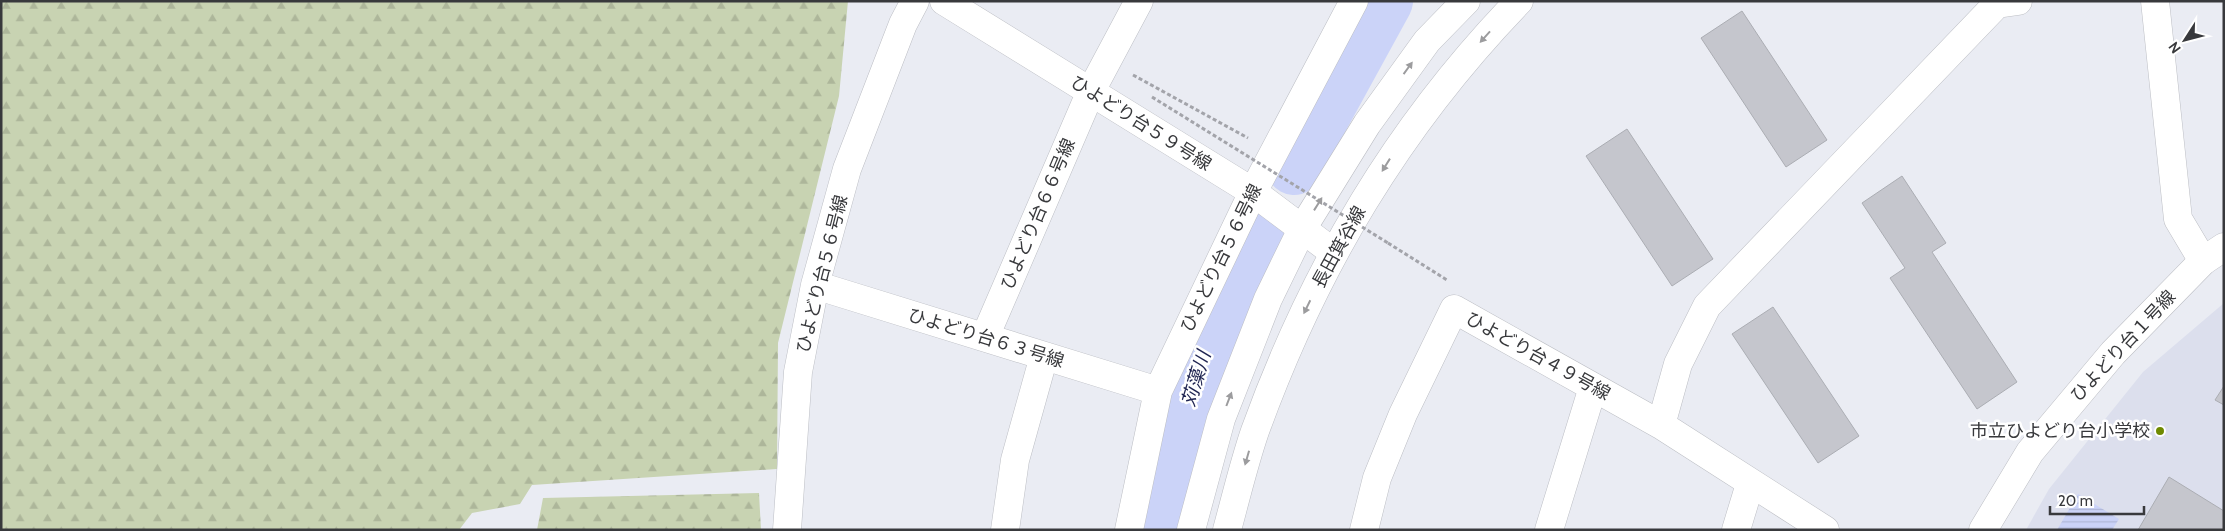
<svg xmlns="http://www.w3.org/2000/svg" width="2225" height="531" viewBox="0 0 2225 531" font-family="Cabin,'Noto Sans JP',sans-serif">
  <defs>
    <pattern id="forest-firs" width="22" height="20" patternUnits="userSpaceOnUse" patternTransform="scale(1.25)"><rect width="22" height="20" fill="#c8d3b2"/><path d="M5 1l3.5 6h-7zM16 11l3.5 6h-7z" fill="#adb69a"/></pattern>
    <pattern id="water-rules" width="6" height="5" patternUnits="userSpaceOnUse" patternTransform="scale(1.25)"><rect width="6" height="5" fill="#cbd3f8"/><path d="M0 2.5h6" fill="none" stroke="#afb6d6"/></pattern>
  </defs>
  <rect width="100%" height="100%" fill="#eaecf3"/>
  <!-- built -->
  <path fill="#dcdfed" d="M2224,303v227h-198l23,-41 94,-117z"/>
  <!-- forest -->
  <path fill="url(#forest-firs)" d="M1,1h847l-9,95 -61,247 -1,126 -245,16 -12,19 -48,9 -13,17h-458z
    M759,493l2,37h-224l6,-32z"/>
  <!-- water -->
  <path fill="url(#water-rules)" d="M2078,494l41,25 -7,11h-55z"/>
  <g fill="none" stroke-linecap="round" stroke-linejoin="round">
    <!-- river -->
    <path stroke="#cbd3f8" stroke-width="56" d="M1294,167l91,-166
      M1153,530l15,-59 43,-138 46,-97"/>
  </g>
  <!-- building -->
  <path fill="#c5c6cd" stroke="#abadb3" d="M1742,11l85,129 -41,27 -85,-129z
    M1627,129l86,130 -41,27 -86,-130z
    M1902,176l44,67 -14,9 85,130 -40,27 -87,-131 15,-10 -43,-65z
    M1773,307l86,129 -41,27 -86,-129z
    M2224,386v19l-9,-5z
    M2169,477l55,34v19h-86z"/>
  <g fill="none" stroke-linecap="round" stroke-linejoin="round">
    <!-- minor casing -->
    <g stroke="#bcbec4" stroke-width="29">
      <path id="minor" d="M944,1l309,191 80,60
        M2155,1l23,218 25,42
        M815,285l343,106
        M985,337l106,-246 48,-90
        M1661,425l17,-61 29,-58 290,-302 21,-3
        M787,530l11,-158 17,-87 32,-116 56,-145 12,-23
        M1005,530l10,-70 29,-104
        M1129,530l29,-139 95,-199 101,-191
        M1364,530l13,-52 26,-64 51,-105 207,116 164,105
        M1549,530l44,-143
        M1736,530l14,-46"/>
    </g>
    <!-- tertiary casing -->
    <g stroke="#bcbec4" stroke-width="29">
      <path id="tertiary" d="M1191,530l30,-111 47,-120 34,-70 65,-105 60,-83 39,-40
        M1227,530c9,-33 17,-67 28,-99 59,-163 143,-305 264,-430
        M1983,530l47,-78 83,-99 90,-92 21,-14"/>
    </g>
    <!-- path -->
    <path stroke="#a3a4aa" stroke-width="3" stroke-dasharray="4 2.5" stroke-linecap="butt" d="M1133,75l115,63
      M1388,243l59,37"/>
    <!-- minor -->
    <use href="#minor" stroke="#fff" stroke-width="28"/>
    <!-- tertiary -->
    <use href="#tertiary" stroke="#fff" stroke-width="28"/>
    <!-- path-bridge -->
    <path stroke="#a3a4aa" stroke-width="3" stroke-dasharray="4 2.5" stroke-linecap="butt" d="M1152,97l236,146"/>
  </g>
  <!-- one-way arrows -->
  <defs><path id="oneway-solid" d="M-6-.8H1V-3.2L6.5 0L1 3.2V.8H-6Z" transform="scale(1.25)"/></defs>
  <g fill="#9c9c9e">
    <use href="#oneway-solid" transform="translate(1485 37) rotate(132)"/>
    <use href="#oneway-solid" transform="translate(1408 68) rotate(-54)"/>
    <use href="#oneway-solid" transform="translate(1386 165) rotate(122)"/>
    <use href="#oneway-solid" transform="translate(1318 204) rotate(-58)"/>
    <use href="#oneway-solid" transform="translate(1307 307) rotate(116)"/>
    <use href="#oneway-solid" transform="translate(1229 399) rotate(-69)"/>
    <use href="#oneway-solid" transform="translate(1247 458) rotate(106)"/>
  </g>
  <!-- markers -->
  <circle fill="#6f8a00" stroke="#fff" stroke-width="2" cx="2160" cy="431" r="5"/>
  <g text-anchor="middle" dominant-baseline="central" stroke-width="5" stroke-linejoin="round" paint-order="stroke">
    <!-- street labels -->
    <g font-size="18" fill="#38393c" stroke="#fff">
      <text transform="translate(1141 123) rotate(32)">ひよどり台５９号線</text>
      <text transform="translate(1038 214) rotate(-67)">ひよどり台６６号線</text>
      <text transform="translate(1339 247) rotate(-61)">長田箕谷線</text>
      <text transform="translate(1221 258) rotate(-64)">ひよどり台５６号線</text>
      <text transform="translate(822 274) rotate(-76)">ひよどり台５６号線</text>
      <text transform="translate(986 338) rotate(17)">ひよどり台６３号線</text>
      <text transform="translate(2123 346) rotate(-47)">ひよどり台１号線</text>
      <text transform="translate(1538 356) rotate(29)">ひよどり台４９号線</text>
    </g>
    <!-- poi labels -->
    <g font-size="18" fill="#38393c" stroke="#fff" text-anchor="end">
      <text x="2150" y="431">市立ひよどり台小学校</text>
    </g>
    <!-- water labels -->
    <g font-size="19" font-style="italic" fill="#1f2451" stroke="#fff">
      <text transform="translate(1196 379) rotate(-73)">苅藻川</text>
    </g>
  </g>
  <!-- border -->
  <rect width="2225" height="531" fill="none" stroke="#38393c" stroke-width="5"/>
  <!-- north arrow -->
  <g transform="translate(2185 40) rotate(234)" stroke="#ffffff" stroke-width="4" paint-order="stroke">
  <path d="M0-4L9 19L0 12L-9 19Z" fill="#38393c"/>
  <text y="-8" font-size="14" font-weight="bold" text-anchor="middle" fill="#38393c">N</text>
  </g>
  <!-- scale -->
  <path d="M2050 506v8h94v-8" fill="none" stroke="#38393c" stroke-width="2.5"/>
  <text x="2058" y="506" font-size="15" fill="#38393c" stroke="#ffffff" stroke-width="4" paint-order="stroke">20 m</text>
</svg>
